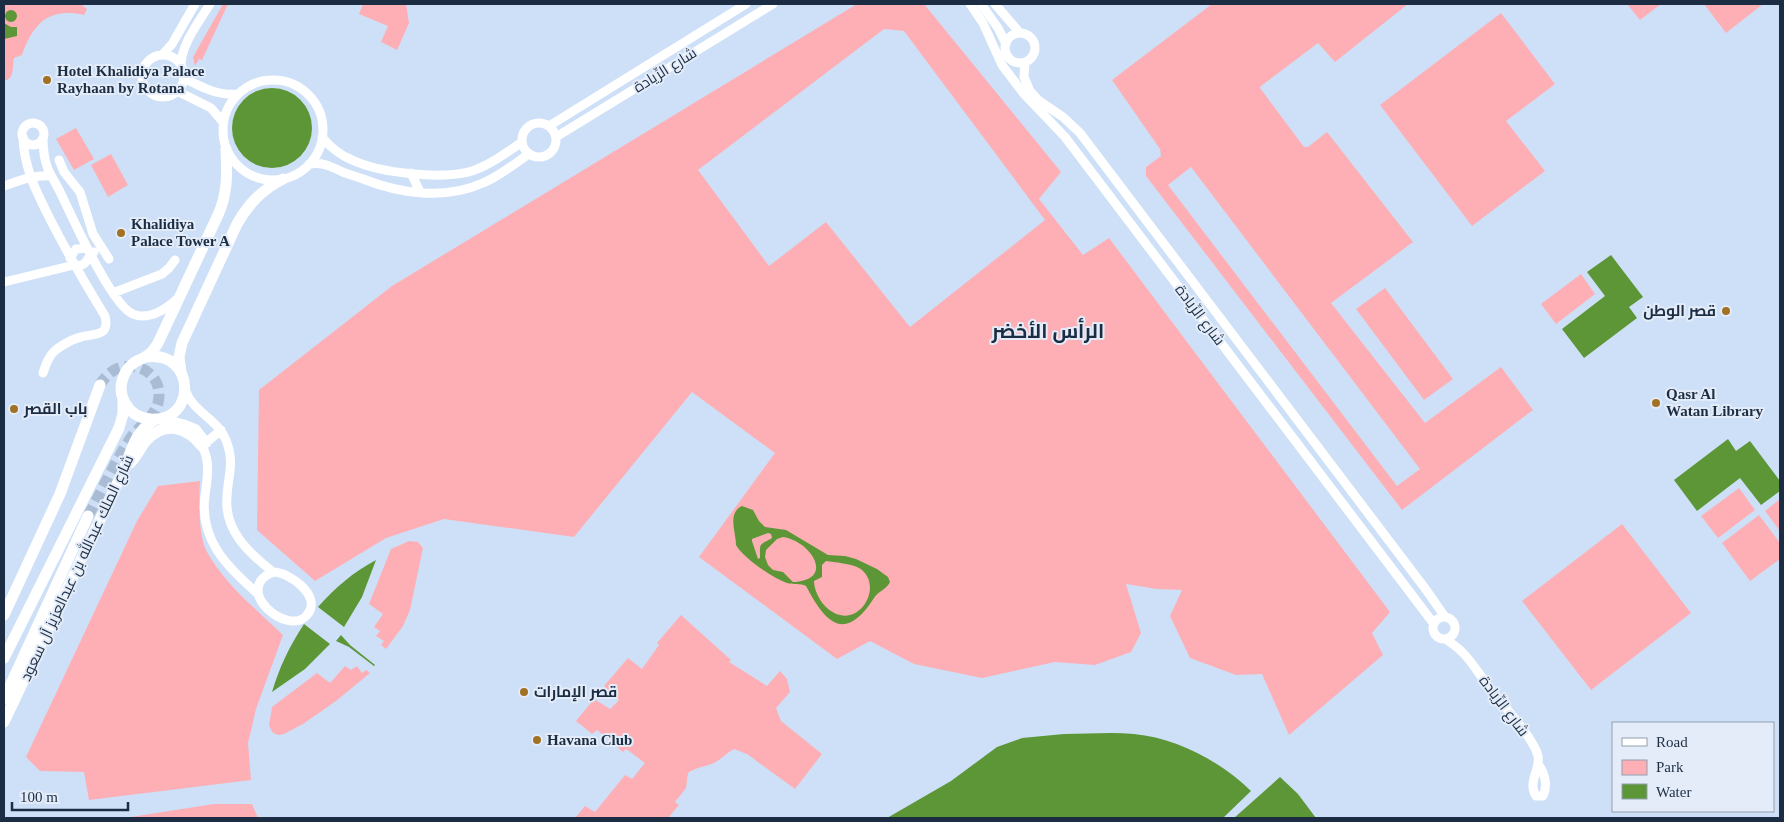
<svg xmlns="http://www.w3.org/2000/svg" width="1784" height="822" viewBox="0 0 1784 822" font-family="'Times New Roman',Cairo,serif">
  <rect width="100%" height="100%" fill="#cee0f7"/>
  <!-- green -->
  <path fill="#feafb5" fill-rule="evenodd" d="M4,4h77l6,5 -3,6c-36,-8 -51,9 -62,40l-8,3c-2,8 1,21 -10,23z
    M223,4h5l-26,56 -3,-1 -4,7 -2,-9z
    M363,4h43l3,19 -12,27 -16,-8 7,-16 -29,-12z
    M857,4h67l137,168 -22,27 44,56 26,-17 281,374 -18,21 11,22 -94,80 -27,-61 -26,1 -46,-17 -20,-42 12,-26 -25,-1 -31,-5 15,49 -10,19 -36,13 -40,-3 -73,16 -68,-14 -44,-23 -33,18 -138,-102 76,-104 -83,-61 -118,145 -130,-18 -58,19 -71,43 -58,-51 2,-140 133,-104zM884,29l20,2 141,189 -135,107 -84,-105 -57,44 -71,-96z
    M1212,4h196l-73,58 -17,-19 -57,43 -1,2 44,59h4l19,-15 86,110 -82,61 94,120 76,-56 32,43 -131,100 -256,-334v-9l15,-11 -1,-7 -48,-69zM1191,167l229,302 -23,17 -229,-301z
    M1627,4h34l-21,16z
    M1704,4h59l-37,29z
    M1501,13l54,71 -49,37 39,50 -73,55 -92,-121z
    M76,128l18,31 -20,11 -18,-31z
    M111,154l17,31 -20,12 -17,-32z
    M1581,274l14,20 -39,30 -15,-20z
    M1385,288l68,91 -29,21 -68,-91z
    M200,481c-1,20 -2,51 6,69 18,34 50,59 77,85l-27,74 -8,34 3,37 -162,20 -5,-28 -44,-1 -14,-14 111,-236 21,-35z
    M1739,488l16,22 -37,28 -17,-22z
    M1780,499v32l-15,-20z
    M1759,515l21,28v16l-30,22 -28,-38z
    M1622,524l69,89 -100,77 -69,-89z
    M409,541l9,1 5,6 -13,62 -7,16 -17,23 -5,-4 3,-4 -8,-5 4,-5 -6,-4 9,-13 -14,-10 22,-55z
    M681,615l50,45 -2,2 38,24 13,-15 7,8 3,13 -14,16 5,13 41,33 -27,35 -48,-35 -13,-5c-7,4 -13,10 -20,14 -9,4 -18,4 -26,10l-2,15 -11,14 4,3 -11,13h-93l10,-12 10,6 30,-37 7,4 13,-16 -19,-14 -3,3 -26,-22 -5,4 -16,-13 18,-22 16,10 9,-9 -15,-14 24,-28 14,11 17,-24 -2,-2z
    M345,666l6,4 6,-4 5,7 4,-3 4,3 -34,28 -33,23 -19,10 -6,1 -5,-2 -4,-7 3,-19 45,-34 13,10z
    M214,804h38l6,14h-134z"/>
  <!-- water -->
  <path fill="#5d9636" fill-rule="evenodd" d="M5 16a6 6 0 1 1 12 0a6 6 0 1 1-12 0Z
    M4,23l7,4h6v9l-13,3z
    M232 128a40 40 0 1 1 80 0a40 40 0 1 1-80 0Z
    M1611,255l32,42 -14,10 8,11 -53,40 -22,-29 43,-33 -18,-24z
    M1728,439l8,12 14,-10 30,40v10l-19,14 -21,-27 -43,33 -23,-31z
    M742,506l11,4 6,11 6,6 21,3 42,25 17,1 11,3 21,10 11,8 2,5c-4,8 -12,9 -16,16 -29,45 -48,26 -68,-12 -6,-3 -13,-1 -19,-3 -14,-5 -44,-25 -51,-38 0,-13 -9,-32 6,-39zM768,533l3,1 1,4c-13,8 -12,3 -12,20l-2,1 -6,-18v-2zM783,537c28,4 53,43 10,45l-10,-10 -10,-2 -5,-5 -3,-8 1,-7 11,-11zM826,561c8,1 26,3 33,7 28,17 -3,69 -34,38 -6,-6 -11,-17 -11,-25l8,-4v-12z
    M376,560l-14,37 -18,30 -26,-20c18,-20 34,-34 58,-47z
    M304,624l26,20 -25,25 -33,23c8,-26 17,-45 32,-68z
    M341,635l9,10 25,20 -1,1 -25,-19 -13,-6z
    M1064,734c23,0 47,-2 70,0 43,4 86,27 117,57l-28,27h-336l64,-37 46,-34 25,-9z
    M1280,777l18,17 18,24h-82z"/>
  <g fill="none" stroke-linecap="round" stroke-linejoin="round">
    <!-- tertiary-tunnel -->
    <path stroke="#aabcd3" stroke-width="11" stroke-dasharray="11 5.5" stroke-linecap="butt" d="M88,516c14,-25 26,-53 42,-77 8,-13 24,-21 28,-36 9,-36 -40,-52 -58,-18"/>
    <!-- minor -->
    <path stroke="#fff" stroke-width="9" d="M970,4l13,19 19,42 22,29 41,43 369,487
      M981,4l17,24 8,16
      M995,4l25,29
      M1005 48a15 15 0 1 1 30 0a15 15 0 1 1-30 0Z
      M162,55l10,-11 23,-40
      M142 76a21 21 0 1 1 42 0a21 21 0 1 1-42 0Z
      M1025,62l-1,15 6,14 8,9 25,17 17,16 347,458 18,26
      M181,66c0,-22 18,-44 29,-62
      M184,78c17,9 34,18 54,16
      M223 130a50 50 0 1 1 100 0a50 50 0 1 1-100 0Z
      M177,91l34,17 12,14
      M522 140a17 17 0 1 1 34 0a17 17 0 1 1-34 0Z
      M22 134a11 11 0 1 1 22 0a11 11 0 1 1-22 0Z
      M549,126l197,-122
      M23,137c1,32 14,56 28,84 17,33 35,64 54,95 5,21 -10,17 -24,21 -9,2 -17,7 -24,12 -8,6 -11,15 -14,24
      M322,137c8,10 18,18 30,23 28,13 90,20 120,11 18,-6 34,-18 50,-29
      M556,137l217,-133
      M43,138c0,11 1,21 5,31 4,9 10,18 14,27 11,23 50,110 71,118 15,7 34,-5 45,-16
      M59,160l5,12 16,20 13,42 16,25
      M309,164c17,-2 22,3 36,9 6,2 13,4 18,6 38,15 82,21 120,4 17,-7 31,-19 46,-29
      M411,173l9,19
      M4,186c15,-5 31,-12 47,-10
      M70,258l6,-9 11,-1
      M4,282l70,-17c15,2 11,-7 20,-13
      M113,293l49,-19 7,-6 6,-8
      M185,389c7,23 32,29 41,51 9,24 2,34 1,57 -3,34 22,56 46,75
      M161,418l23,6 12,5 11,14
      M221,430l-19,16c9,16 5,33 3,50 -6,43 22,71 52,97
      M273,572c17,0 50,25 34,43 -19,23 -76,-26 -34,-43z
      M1433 628a11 11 0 1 1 22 0a11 11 0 1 1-22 0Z
      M1446,639c5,4 11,8 15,12 11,10 19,25 28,36 12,16 45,51 49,69 3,13 -11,26 -2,40h7c5,-10 2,-23 -5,-32"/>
    <!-- tertiary -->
    <path stroke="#fff" stroke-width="11" d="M145,357c52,-8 52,67 5,62 -11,-1 -20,-7 -25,-16 -8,-14 -3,-32 10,-41 3,-2 7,-3 10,-5 6,-3 10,-9 13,-14l60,-128c10,-22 9,-42 8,-66
      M181,372l-2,-15 3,-14 55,-119c12,-21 25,-34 46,-45
      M130,463c7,-6 10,-15 16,-22 18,-21 41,-14 56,5
      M4,615l56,-121 40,-109
      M4,658l115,-230 4,-14v-13
      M4,699l84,-183
      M4,722l121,-255c7,-19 11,-37 31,-48"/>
  </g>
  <!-- markers -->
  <g fill="#a17124" stroke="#e3ecf8" stroke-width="2">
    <circle cx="47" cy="80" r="5"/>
    <circle cx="121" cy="233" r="5"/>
    <circle cx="1726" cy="311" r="5"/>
    <circle cx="1656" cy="403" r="5"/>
    <circle cx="14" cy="409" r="5"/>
    <circle cx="524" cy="692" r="5"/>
    <circle cx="537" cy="740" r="5"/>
  </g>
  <g text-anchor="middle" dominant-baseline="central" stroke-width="4" stroke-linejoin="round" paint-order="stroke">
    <!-- street labels -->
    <g font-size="15" fill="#1c2d43" stroke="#e3ecf8">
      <text transform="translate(665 70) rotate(-32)">شارع الرِّيادة</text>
      <text transform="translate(1200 315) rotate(53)">شارع الرِّيادة</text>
      <text transform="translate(77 568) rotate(-65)">شارع الملك عبدالله بن عبدالعزيز آل سعود</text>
      <text transform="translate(1504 706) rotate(53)">شارع الرِّيادة</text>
    </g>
    <!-- poi labels -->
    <g font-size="15" font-weight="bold" fill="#1c2d43" stroke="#e3ecf8" text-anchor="start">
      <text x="57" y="71">Hotel Khalidiya Palace<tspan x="57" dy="17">Rayhaan by Rotana</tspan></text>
      <text x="131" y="224">Khalidiya<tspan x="131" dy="17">Palace Tower A</tspan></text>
      <text x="1716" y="311" text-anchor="end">قصر الوطن</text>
      <text x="1666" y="394">Qasr Al<tspan x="1666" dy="17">Watan Library</tspan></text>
      <text x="24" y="409">باب القصر</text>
      <text x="534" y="692">قصر الإمارات</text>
      <text x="547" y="740">Havana Club</text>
    </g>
    <!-- district labels -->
    <g font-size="20" font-weight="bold" fill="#1c2d43" stroke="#e3ecf8">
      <text x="1048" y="331">الرأس الأخضر</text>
    </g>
  </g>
  <!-- border -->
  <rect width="1784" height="822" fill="none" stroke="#1c2d43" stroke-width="10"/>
  <!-- legend -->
  <rect x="1612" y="722" width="162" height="90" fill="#e3ecf8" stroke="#93a0b0"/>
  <rect x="1622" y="738" width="25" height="8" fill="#ffffff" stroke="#93a0b0"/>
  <text x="1656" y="747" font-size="15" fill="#1c2d43">Road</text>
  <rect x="1622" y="760" width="25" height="15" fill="#feafb5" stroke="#93a0b0"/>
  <text x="1656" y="772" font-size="15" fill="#1c2d43">Park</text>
  <rect x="1622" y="784" width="25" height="15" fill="#5d9636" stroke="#93a0b0"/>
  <text x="1656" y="797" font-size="15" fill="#1c2d43">Water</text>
  <!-- scale -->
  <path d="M12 802v8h116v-8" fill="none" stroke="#1c2d43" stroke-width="2.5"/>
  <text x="20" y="802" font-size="15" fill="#1c2d43" stroke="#e3ecf8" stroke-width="4" paint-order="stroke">100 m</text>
</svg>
